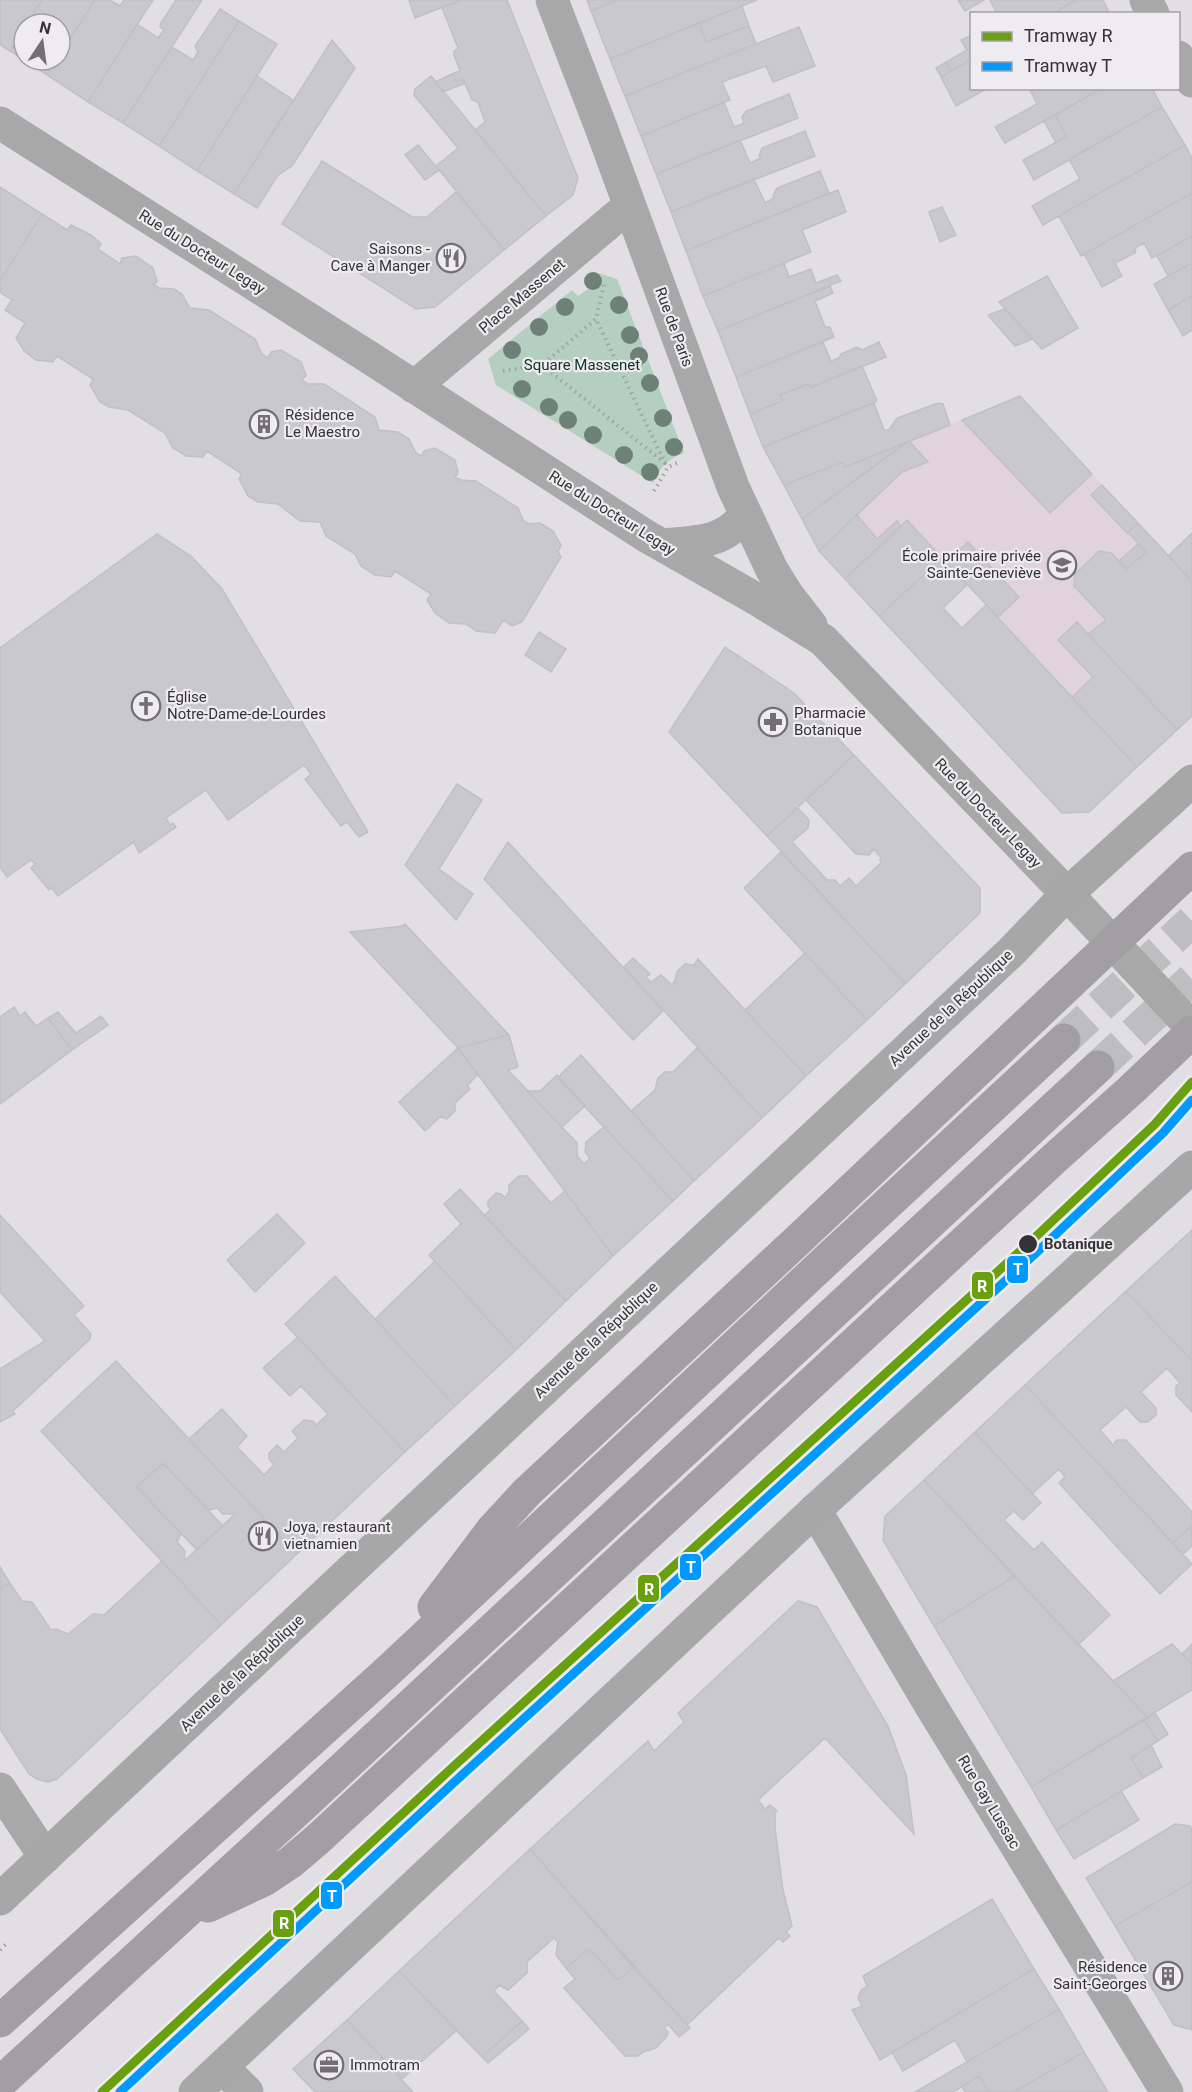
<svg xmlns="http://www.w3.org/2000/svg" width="1192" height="2092" viewBox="0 0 1192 2092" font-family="Roboto,sans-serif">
  <rect width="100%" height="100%" fill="#e1dfe3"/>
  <!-- education -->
  <path fill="#e0d3d9" d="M1020,396l172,185v135l-15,14 -100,-108 -18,18 34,37 -21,20 -164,-176 -63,58 -26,-28 83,-79 25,-10 -18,-21z"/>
  <!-- green -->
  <path fill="#b4cec0" d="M595,272l22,7 67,174c-17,6 -23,14 -31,30l-157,-98 -8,-26 84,-69 6,6 13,-9 -6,-7z"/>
  <!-- building -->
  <path fill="#c9c8ca" stroke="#c1c0c3" stroke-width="1.5" fill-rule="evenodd" d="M0,0h42l-15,24h-3v5l-14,22 -10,-6z
    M42,0h53l-35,54v-30h-33z
    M95,0h15l10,6 4,-6h29l-65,102 -41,-27 9,-15h4v-6z
    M176,0h26l-79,123 -35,-21 49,-78 21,14 6,-8 -4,-3 1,-4z
    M409,0h52l-46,18z
    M461,0h46l71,178 -5,17 -27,21 -71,-86 10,-8 -7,-20 -6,-2 -9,-21 -7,2 -4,-7 8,-3 -6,-16v-4l4,-3 -16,-40z
    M587,0h30l-26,11z
    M617,0h140l-147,59 -19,-48z
    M958,0h26l-19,11z
    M990,0h86l-24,14h-55z
    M1076,0h27l7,14h-58z
    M742,6l7,20 -43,16 -7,-19z
    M220,9l19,12 -80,125 -36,-23 49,-76 21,13 5,-8 -3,-6z
    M239,21l38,23 -80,127 -38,-25z
    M699,23l7,19 43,-16 7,18 -131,52 -15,-37z
    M799,27l16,39 -42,16 -7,-16 -44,16 8,18 -89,36 -16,-40z
    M24,29v31h32l-9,15 -37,-24z
    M972,35v24l-21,12 -5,-9 21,-12 -6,-10z
    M332,40l23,28 -63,98 -14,9 -21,33 -23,-14z
    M972,59v29h16l-32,18 -15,-29z
    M946,62l5,9 -10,6 -5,-9z
    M452,74l4,7 7,-2 2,4 -22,9 -8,-10z
    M257,76l36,24 -59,94 -37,-23z
    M431,76l115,140 -42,34 -68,-84 22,-18 -44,-53 1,-6z
    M1029,88h73l-97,55 -10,-16 42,-23z
    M1102,88h50l10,19 -128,73 -11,-20 43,-23 -11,-22z
    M789,94l9,24 -142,56 -15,-38 83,-34 10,25 10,-4 -2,-6 4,-6z
    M1162,107l23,38 -142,80 -11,-19 48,-27 -11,-20z
    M1055,115l11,22 -10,6 -12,-22z
    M805,131l10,25 -144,56 -15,-38 84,-34 10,23 11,-5 -2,-2 3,-8z
    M418,145l21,25 -14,10 -20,-25z
    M1185,145l7,13v35l-111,63 -22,-40z
    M322,161l90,56h15l29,-25 48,58 -69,57 -19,2 -134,-85z
    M820,171l9,22 -143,58 -15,-39 83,-33 11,24 9,-5 -1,-2 4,-8z
    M0,187l42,27 -42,67z
    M838,190l8,22 -44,18 9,22 -108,44 -17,-45z
    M1192,193v43l-40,22 -8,-15 -8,4 -1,6 -20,10 7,13 -20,11 -18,-33z
    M942,207l14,28 -16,7 -11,-30z
    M42,214l25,16 4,-5 20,10 10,9 -3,5 22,15 2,-6 14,-2 17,12 4,13 -3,4 5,3 15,1 8,5 8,14 19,2 46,29 7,15 6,4 3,-6 10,-2 20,12 5,13 -4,5 6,4h16l51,33 4,13 19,2 11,7 7,14 5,3 3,-5 11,-3 20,12 3,13 -3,4 6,3 15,1 42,27 5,12 6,4 11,-1 13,8 8,14 -3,7 3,5 -39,65 -10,4 -9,-6 -8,13 -19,-2 -10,-7 -17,-1 -14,-10 -8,-13 4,-6 -36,-23 -4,6 -16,-2 -14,-9 -6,-12 -29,-18 -6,-14 -20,-1 -22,-17 -20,-2 -10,-6 -9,-17 3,-5 -35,-23 -4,6 -17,-1 -13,-8 -8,-15 -37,-23 -19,-3 -9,-5 -10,-17 3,-6 -36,-23 -4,6 -17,-2 -12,-9 -8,-13 9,-15 -20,-13 7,-10 -12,-8v-11z
    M1192,236v27l-24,13 -11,-20z
    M784,263l5,14 22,-8 5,14 21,-8 4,6 -123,50 -15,-35z
    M1192,263v33l-24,14 -14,-26z
    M1047,276l31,52 -36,21 -43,-47z
    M830,286l3,7 -18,8 10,26h5l4,10 -98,40 -18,-46z
    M1192,296v34l-9,6 -15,-26z
    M1004,309l29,30 -18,7 -27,-31z
    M823,342l8,19 8,-3 2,-4 16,-7 5,3 17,-8 7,15 -75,30 -3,-3 -28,11 2,6 -32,13 -14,-37z
    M862,366l15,35 -114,46 -13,-33 32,-13 -2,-6 28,-11 3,3z
    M1020,396l72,78 -42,39 -88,-93z
    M874,403l10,27h5l8,-12 41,-15 5,1 7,21 -105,42 -2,-5 -59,23 -21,-38z
    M909,441l19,21 -26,10 -83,79 -17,-32z
    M905,443l-103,76 -18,-34 59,-23 2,5z
    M1102,485l36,38 -11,10 -36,-38z
    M857,515l20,24 20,-18 4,6 -56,52 -26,-28z
    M907,520l35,38 -63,58 -34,-37z
    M1138,523l54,58v135l-15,14 -89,-96 18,-14 -32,-34 1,-12 24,-23 12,2 16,16 19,-17 -18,-20z
    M1192,533v48l-24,-25z
    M157,534l34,22 31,33 146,243 -9,5 -12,-15 -6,4 -36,-47 6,-5 -7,-9 -76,55 -22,-30 -40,28 4,7 3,-2 3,4 -37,26 -5,-11 -76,54 -7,-9 -2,3 -18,-22 4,-4 -4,-4 -24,17 -7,-10v-219z
    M968,542l51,55 -21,20 -52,-55z
    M1138,544l8,8 -19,17 -8,-8z
    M942,558l25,27 -24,23 19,20 24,-23 151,162 -48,45 -27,1 -183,-197z
    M1077,622l100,108 -40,37 -65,-70 21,-20 -35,-37z
    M539,632l27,17 -15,23 -26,-17z
    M725,647l69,46 60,62 -87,81 -98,-104z
    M854,755l126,133v25l-75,71 -138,-148 31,-28 11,12 -1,8 -16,14 35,38h8l5,6 9,-8 7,8 25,-23 -1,-3 1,-2 -7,-9 -5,6 -13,-1 -50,-54z
    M457,784l25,16 -43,69 34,25 -17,26 -51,-55z
    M508,842l155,169 -30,29 -149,-161z
    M781,852l124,132 -38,36 -123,-132z
    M405,924l104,111 -51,13 -108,-116 53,-6z
    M805,953l62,67 -61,56 -61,-66z
    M633,958l17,16 -4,3 5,5 10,-7 11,10 3,-4 2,-9 8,-8 9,1 4,-6 108,117 -44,42 -138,-151z
    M14,1007l6,9 5,-4 11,14 12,-8 24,32 -72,54v-87z
    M58,1012l18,21 25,-17 7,9 -36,25 -24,-32z
    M509,1035l9,32 -10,3 69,73v13l7,8 6,-6 -5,-6 1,-10 18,-15 69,74 -60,55 -155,-208z
    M458,1048l20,26 -11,12 3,3 -15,14v8l-8,8 -7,-2 -15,14 -26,-29z
    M697,1048l65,70 -68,63 -63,-70 24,-21 3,-12 7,-6h8z
    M581,1055l113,126 -21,20 -114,-122 2,-5z
    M557,1075l28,31 -23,21 -35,-36h13z
    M519,1176h8l24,27 14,-12 48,65 -47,45 -82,-85 7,-7 -3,-3v-5l8,-8 5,1 4,4 4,-6v-7z
    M460,1189l106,112 -50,49 -87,-95 32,-31 -17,-20z
    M277,1214l28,29 -50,49 -28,-32z
    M0,1215l84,91 -10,9 17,19 -1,5 -77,72 2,3 -15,8v-53l45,-28 -45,-49z
    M1192,1230v131l-66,-70z
    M435,1261l81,89 -61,56 -80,-87z
    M335,1276l120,130 -50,46 -120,-128z
    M1126,1291l66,70v51l-16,-17v-9l4,-3 -13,-15 -26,24 15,16v7l-8,7h-8l-14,-15 -26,23 13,15 4,-5h9l66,72v13l-19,18 -148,-158z
    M298,1337l107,115 -108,102 -108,-115 33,-30 25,27 -10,11 27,28 10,-10 -5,-6v-6l8,-8 7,7 14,-14 -6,-7 12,-11 9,1 3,4 12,-11 -27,-28 -11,10 -27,-28z
    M116,1361l181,193 -76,71 -180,-194zM163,1463l46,47 8,-2 6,6h12l-51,47 1,-10 -8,-9 4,-8 -44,-47z
    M1025,1385l167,179 -32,30 -101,-111 6,-6 -6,-8 -27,25 -57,-62z
    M975,1432l66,71 -18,17 -9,-9 -10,9 30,30 8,-8 68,73 -32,30 -154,-165z
    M163,1463l60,63 -26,24 -60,-63z
    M924,1480l91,96 -81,50 -51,-86 2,-24z
    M1191,1526l1,20 -9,8 -10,-11z
    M162,1561l59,64 -164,154 -9,3 -11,-3 -8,-5 -29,-45v-140l10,-6 12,18 10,1 19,28 5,-1 12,5 25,-20 11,1z
    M0,1567l10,16 -10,6z
    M1015,1576l132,141 -116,70 -97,-161z
    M798,1601l19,6 71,119 18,49 8,59 -89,-96 -67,62 7,9 5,-4 7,6 -2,2v15l8,62 9,36 -6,6 4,4 -7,6 -4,-4 -92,87 -157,-176 118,-108 6,10 30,-29 -6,-9z
    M1172,1644l20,20v26l-45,27 -34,-36z
    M1192,1644v20l-10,-10z
    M1155,1713l13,21 -10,7 -14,-21z
    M1144,1720l14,21 -27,17 12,20 -87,52 -25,-43z
    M1151,1745l11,22 -19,11 -12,-20z
    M1121,1791l18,29 -65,39 -18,-29z
    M1175,1824l15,2 2,4v52l-77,44 -29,-48z
    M530,1849l104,119 -16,12 -29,-31 -23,19 -10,-13 2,-13 -4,-4 -27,24v11l-19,17 -9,-5 -5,6 28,30 -40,36 -83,-86z
    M1192,1882v148l-18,-5 -59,-99z
    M992,1899l42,70 -154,91 -28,-50 10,-4 -4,-8 3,-8 6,-4 -4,-10z
    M589,1949l29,31 16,-12 56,60 -11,9 -11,-13 -4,4 4,4 -1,4 -11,12 -13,4 -5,4h-13l-61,-68 11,-9 -9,-11z
    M1034,1969l25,40 -92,53 -12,-22 -52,31 -11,-19z
    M399,1971l58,59 -55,49 -55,-59z
    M1059,2009l25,43 -71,40h-24l-10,-16 -26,16h-38z
    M347,2020l65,71v1h-97l-22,-23z
    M522,2021l7,8 -41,34 -6,-6z
    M1084,2052l24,40h-95z
    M979,2076l10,16h-24l-3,-5z"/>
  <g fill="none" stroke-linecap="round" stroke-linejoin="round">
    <!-- primary-tunnel -->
    <path stroke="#bebdc0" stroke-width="33" stroke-dasharray="33 16" stroke-linecap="butt" d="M1064,1040l128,-119
      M1098,1067l94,-88"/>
    <!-- path -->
    <path stroke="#a2a2a2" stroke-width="4" stroke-dasharray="1.5 4.5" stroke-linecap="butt" d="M542,365l123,98 -69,-144
      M503,371l39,-6 54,-46 8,-34
      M654,491l14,-24 11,-5
      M0,1950l8,-8"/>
    <!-- street -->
    <path stroke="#a9a8a8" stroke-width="33" d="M552,0l50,130 131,357 39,83 15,24 24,31
      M1146,0l7,14
      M1178,57l14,24
      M0,123l367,233 279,180 112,64 65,40 244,254 125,134
      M414,387l215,-181
      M662,545c33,-3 61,-1 83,-30
      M815,1510l116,196 236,386
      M0,1789l45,68
      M222,2067l25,25"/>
    <!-- secondary -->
    <path stroke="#a8a7a8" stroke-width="33" d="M0,1899l1011,-947 56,-58 125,-113
      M195,2092l620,-582 377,-343"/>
    <!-- primary -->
    <path stroke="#a19fa2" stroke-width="33" d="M434,1607l58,-77 35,-38 271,-252 394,-372
      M208,1906l56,-26 27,-18 27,-23 738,-682 76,-68 60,-57
      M0,2021l388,-350 443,-415 233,-216
      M0,2083l303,-278 795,-738"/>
    <!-- tram-1 casing -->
    <g stroke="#eeebf1" stroke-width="14">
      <path id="tram-1" d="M102,2092l352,-326 574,-522 127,-120 37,-42"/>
    </g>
    <!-- tram-2 casing -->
    <g stroke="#eeebf1" stroke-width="14">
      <path id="tram-2" d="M120,2092l342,-317 574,-522 127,-120 29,-33"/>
    </g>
    <!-- tram-1 -->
    <use href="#tram-1" stroke="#6aa010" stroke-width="9"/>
    <!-- tram-2 -->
    <use href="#tram-2" stroke="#09f" stroke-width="9"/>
  </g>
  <!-- trees -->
  <g fill="#6e8178">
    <circle cx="593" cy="281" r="9"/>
    <circle cx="619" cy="305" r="9"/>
    <circle cx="565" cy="307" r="9"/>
    <circle cx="539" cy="327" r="9"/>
    <circle cx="630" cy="335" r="9"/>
    <circle cx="512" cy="350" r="9"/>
    <circle cx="639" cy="356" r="9"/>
    <circle cx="650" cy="383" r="9"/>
    <circle cx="522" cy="389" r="9"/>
    <circle cx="549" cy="407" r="9"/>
    <circle cx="663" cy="418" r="9"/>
    <circle cx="568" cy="420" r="9"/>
    <circle cx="593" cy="435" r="9"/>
    <circle cx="674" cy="447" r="9"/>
    <circle cx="624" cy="455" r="9"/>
    <circle cx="650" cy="472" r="9"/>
  </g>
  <!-- icons -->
  <defs>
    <g id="restaurant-ring" transform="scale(1.5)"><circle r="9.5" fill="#eeebf1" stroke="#716f72" stroke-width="1.5"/><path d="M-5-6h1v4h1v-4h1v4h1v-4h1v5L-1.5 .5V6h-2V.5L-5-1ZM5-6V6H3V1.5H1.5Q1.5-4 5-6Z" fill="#716f72"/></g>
    <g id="building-ring" transform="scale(1.5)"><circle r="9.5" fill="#eeebf1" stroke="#716f72" stroke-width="1.5"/><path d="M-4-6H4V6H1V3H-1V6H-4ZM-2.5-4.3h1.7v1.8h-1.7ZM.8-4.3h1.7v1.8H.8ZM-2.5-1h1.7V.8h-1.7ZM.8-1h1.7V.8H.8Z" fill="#716f72"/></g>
    <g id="school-ring" transform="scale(1.5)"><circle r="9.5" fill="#eeebf1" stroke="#716f72" stroke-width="1.5"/><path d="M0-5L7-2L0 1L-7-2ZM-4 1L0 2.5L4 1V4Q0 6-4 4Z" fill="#716f72"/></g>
    <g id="church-ring" transform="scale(1.5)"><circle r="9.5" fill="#eeebf1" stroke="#716f72" stroke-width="1.5"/><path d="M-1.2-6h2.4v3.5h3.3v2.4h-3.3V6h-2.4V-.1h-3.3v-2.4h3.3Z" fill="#716f72"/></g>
    <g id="pharmacy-ring" transform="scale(1.5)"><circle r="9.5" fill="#eeebf1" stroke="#716f72" stroke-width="1.5"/><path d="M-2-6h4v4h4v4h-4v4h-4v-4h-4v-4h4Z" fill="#716f72"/></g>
    <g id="office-ring" transform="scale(1.5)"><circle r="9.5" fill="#eeebf1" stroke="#716f72" stroke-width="1.5"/><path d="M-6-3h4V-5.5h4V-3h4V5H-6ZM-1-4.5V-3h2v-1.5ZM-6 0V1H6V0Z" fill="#716f72"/></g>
  </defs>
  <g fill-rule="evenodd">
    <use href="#restaurant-ring" x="451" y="258"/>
    <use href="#building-ring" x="264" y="424"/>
    <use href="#school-ring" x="1062" y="565"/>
    <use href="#church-ring" x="146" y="706"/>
    <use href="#pharmacy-ring" x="773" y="722"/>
    <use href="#restaurant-ring" x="263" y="1536"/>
    <use href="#building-ring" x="1168" y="1976"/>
    <use href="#office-ring" x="329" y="2065"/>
  </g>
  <!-- markers -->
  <circle fill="#343335" stroke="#eeebf1" stroke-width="2" cx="1028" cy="1244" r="10"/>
  <g text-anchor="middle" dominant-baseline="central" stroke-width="4.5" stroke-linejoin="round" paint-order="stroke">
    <!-- poi labels -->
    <g font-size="15" fill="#343335" stroke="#eeebf1" text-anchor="start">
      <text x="430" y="249" text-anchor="end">Saisons -<tspan x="430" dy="17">Cave à Manger</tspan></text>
      <text x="285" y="415">Résidence<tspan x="285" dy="17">Le Maestro</tspan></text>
      <text x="1041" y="556" text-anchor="end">École primaire privée<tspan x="1041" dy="17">Sainte-Geneviève</tspan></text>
      <text x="167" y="697">Église<tspan x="167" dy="17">Notre-Dame-de-Lourdes</tspan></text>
      <text x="794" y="713">Pharmacie<tspan x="794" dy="17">Botanique</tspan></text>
      <text x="284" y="1527">Joya, restaurant<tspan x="284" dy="17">vietnamien</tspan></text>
      <text x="1147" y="1967" text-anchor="end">Résidence<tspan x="1147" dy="17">Saint-Georges</tspan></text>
      <text x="350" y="2065">Immotram</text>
    </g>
    <!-- street labels -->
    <g font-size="15" fill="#343335" stroke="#eeebf1">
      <text transform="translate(202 252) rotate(32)">Rue du Docteur Legay</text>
      <text transform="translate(522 296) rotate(-40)">Place Massenet</text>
      <text transform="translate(674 327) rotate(70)">Rue de Paris</text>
      <text transform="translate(612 513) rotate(32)">Rue du Docteur Legay</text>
      <text transform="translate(988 813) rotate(46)">Rue du Docteur Legay</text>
      <text transform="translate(951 1008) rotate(-43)">Avenue de la République</text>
      <text transform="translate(596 1340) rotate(-43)">Avenue de la République</text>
      <text transform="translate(242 1673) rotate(-43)">Avenue de la République</text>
      <text transform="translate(989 1802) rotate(59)">Rue Gay Lussac</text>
    </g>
    <!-- park labels -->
    <g font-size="15" fill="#0f3421" stroke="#eeebf1">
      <text x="582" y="365">Square Massenet</text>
    </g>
    <!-- stop labels -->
    <g font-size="15" font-weight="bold" fill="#343335" stroke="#eeebf1" text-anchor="start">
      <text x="1044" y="1244">Botanique</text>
    </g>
  </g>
  <g stroke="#eeebf1" stroke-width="2">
    <rect x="1006" y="1255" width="23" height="29" rx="6" fill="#09f"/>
    <rect x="971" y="1271" width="23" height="29" rx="6" fill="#6aa010"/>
    <rect x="679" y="1553" width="23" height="28" rx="6" fill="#09f"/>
    <rect x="637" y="1574" width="23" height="29" rx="6" fill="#6aa010"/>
    <rect x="320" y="1881" width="23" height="29" rx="6" fill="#09f"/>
    <rect x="272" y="1909" width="23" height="29" rx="6" fill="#6aa010"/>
  </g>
  <g font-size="16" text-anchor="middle" font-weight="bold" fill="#fff">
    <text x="1018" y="1275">T</text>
    <text x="982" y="1292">R</text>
    <text x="691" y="1573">T</text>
    <text x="649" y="1595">R</text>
    <text x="332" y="1902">T</text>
    <text x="284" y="1929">R</text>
  </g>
  <!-- legend -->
  <rect x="970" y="12" width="210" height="78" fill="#eeebf1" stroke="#a4a1a6" stroke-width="1.5"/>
  <rect x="982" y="32" width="30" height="9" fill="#6aa010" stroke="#a4a1a6" stroke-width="1.5"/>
  <text x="1024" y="42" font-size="18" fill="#343335">Tramway R</text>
  <rect x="982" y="62" width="30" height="9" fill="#0099ff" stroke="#a4a1a6" stroke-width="1.5"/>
  <text x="1024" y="72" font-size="18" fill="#343335">Tramway T</text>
  <!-- north arrow -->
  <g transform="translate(42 42) rotate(13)"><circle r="28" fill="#eeebf1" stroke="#a4a1a6" stroke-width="1.5"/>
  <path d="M0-4.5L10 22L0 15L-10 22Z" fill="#716f72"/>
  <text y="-9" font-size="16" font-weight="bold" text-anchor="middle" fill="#343335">N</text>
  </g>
</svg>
